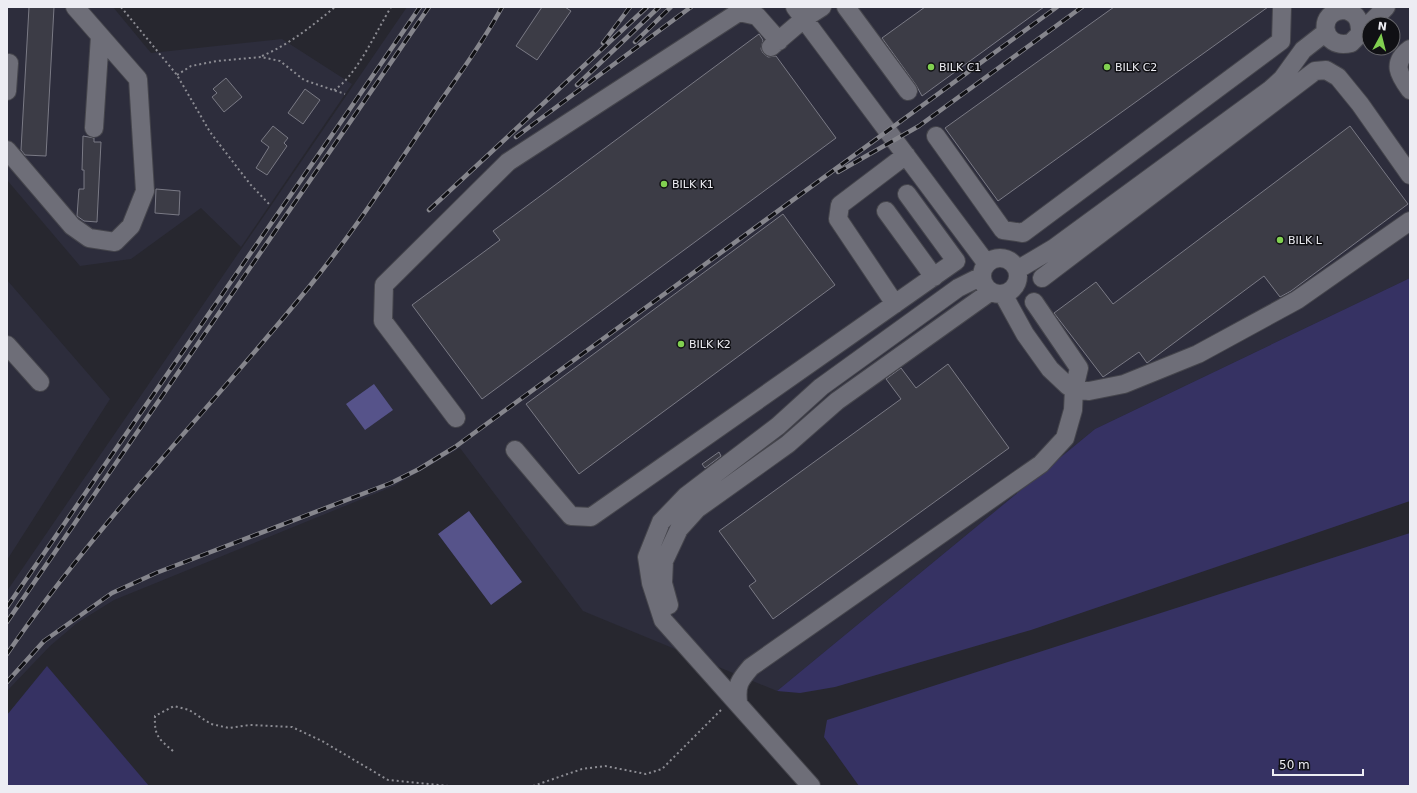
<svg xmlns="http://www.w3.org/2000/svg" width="1417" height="793" viewBox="0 0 1417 793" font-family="'DejaVu Sans',sans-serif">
  <rect width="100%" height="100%" fill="#27272f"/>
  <!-- built -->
  <path fill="#2d2d3c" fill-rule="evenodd" d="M7,7h106l38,46 131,-14 70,45 -111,163 -40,-39 -70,51 -51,7 -73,-86z
    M407,7h1003v271l-315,151 -318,262 -194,-80 -123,-163 -66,38 -280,114 -37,23 -27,23 -43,45v-100zM1369,24h24v24h-24z
    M7,280l103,119 -103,161z"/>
  <!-- green -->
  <path fill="#363263" d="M1410,278v223l-379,129 -196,57 -35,6 -23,-2 318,-262z
    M1410,533v253h-551l-35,-49 3,-17z
    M47,666l102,120h-142v-71z"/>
  <!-- water -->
  <path fill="#56538a" d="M374,384l19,26 -28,20 -19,-26z
    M469,511l53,71 -31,23 -53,-71z"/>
  <!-- building -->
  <path fill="#3c3c46" stroke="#7a7a85" d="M29,7h25l-8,149 -21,-1 -4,-5z
    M542,7h23l6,4 -34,49 -21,-14z
    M925,7h119l-122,89 -6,-11 -34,-47z
    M1114,7h154l-270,194 -53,-73z
    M759,34l4,6 -2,9 2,4 5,4 8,-1 60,82 -354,261 -70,-94 88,-65 -7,-9z
    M226,78l16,19 -18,15 -12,-15 5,-4 -4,-4z
    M305,89l15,11 -17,24 -15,-11z
    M273,126l15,12 -4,5 3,3 -20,29 -11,-7 13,-21 -8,-6z
    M1350,126l58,78 -117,87 -11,6 -16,-21 -117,87 -8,-11 -36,25 -49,-64 42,-31 17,22z
    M83,136l11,2v4h7l-4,80 -13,-1 -7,-5 2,-27h5v-19h-2z
    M156,189l24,2 -1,24 -24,-2z
    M783,214l52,71 -256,189 -53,-70z
    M948,364l61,84 -236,171 -24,-33 7,-5 -37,-50 182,-132 -15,-20 15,-11 15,20z
    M719,452l2,4 -16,12 -3,-4z"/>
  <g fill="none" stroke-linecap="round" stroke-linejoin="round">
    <!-- minor casing -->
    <g stroke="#45454c" stroke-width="20">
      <path id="minor" d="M795,7l192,257
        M846,7l62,84
        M1360,32c0,-12 -3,-18 -14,-22 -30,-1 -26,41 5,33l35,-36
        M771,47l34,-29 17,-11
        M1410,49c-19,14 -11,26 0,41
        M7,91l2,-28
        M94,128l6,-92
        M936,136l67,94 20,3 258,-192 1,-34
        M7,150l65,76 17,12 26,4 16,-16 14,-35 -7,-112 -63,-72
        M886,211l48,66
        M982 276a18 18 0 1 1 36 0a18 18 0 1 1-36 0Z
        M1017,270l37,-22 217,-159 11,-10 21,-29 23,-18
        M1042,278l273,-207 11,-1 12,7 22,27 50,71
        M1003,294l22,40 25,35 18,17 6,3 15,2 35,-7 74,-30 99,-54 113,-79
        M895,304l-57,-85 2,-14 66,-50
        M7,345l33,37
        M456,418l-73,-97 1,-36 124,-123 231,-150 18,4 22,25
        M515,450l56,66 20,1 365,-256 -49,-67
        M669,605l-6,-22 1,-22 15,-32 18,-20 91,-65 49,-43 153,-109
        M738,702c-2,-18 2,-22 13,-35l290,-203 24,-26 8,-28 1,-21 5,-21 -45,-66
        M811,786l-148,-166 -12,-37 -4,-26 14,-35 25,-26 92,-70 43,-39 137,-99 24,-12"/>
    </g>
    <!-- path -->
    <path stroke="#8c8c93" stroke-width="2" stroke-dasharray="2 3" stroke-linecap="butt" d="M121,7l56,68 33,57 40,52 19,20
      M262,56c28,-12 50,-30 73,-49
      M177,75l14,-9 26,-5 44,-4 19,4 24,19 41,14
      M334,90c22,-13 43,-60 57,-83
      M173,751c-14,-12 -19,-15 -18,-35l19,-10 15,4 22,14 18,4 21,-3 42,2 30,14 66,39 61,6
      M533,786l49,-17 23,-3 41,8 16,-5 61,-61"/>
    <!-- minor -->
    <use href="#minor" stroke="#6e6e78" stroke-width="18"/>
    <!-- rail casing -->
    <g stroke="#86868d" stroke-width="4.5">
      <path id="rail" d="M635,42l36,-35
        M603,43l27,-36
        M577,85l82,-78
        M516,137l175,-130
        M838,172l81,-46 163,-119
        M429,210l218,-203
        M7,607l413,-600
        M7,622l422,-615
        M7,654c90,-131 202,-244 302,-367 42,-52 79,-108 116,-163 26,-39 55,-76 77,-117
        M7,682l37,-41 68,-48 44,-20 235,-90 28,-14 36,-22 602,-440"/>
    </g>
    <!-- rail -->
    <use href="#rail" stroke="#101014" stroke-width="3" stroke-dasharray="9" stroke-linecap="butt"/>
  </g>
  <!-- markers -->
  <g fill="#81d050" stroke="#101014" stroke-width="1.5">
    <circle cx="931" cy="67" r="4"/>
    <circle cx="1107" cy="67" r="4"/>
    <circle cx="664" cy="184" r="4"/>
    <circle cx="1280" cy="240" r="4"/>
    <circle cx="681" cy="344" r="4"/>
  </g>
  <g text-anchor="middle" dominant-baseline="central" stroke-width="3" stroke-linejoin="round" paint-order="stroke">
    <!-- poi labels -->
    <g font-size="11" fill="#ededf3" stroke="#101014" text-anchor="start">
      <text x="939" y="67">BILK C1</text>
      <text x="1115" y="67">BILK C2</text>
      <text x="672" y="184">BILK K1</text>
      <text x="1288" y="240">BILK L</text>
      <text x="689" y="344">BILK K2</text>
    </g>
  </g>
  <!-- border -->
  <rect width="1417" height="793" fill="none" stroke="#ededf3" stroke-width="16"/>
  <!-- north arrow -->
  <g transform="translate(1381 36) rotate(7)"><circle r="19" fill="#101014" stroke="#68686d"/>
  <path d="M0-3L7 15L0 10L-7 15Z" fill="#81d050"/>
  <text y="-6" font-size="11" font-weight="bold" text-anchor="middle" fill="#ededf3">N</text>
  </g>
  <!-- scale -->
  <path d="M1273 769v6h90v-6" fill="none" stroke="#ededf3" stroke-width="2"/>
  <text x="1279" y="769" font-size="12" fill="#ededf3" stroke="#101014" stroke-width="3" paint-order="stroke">50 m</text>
</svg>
